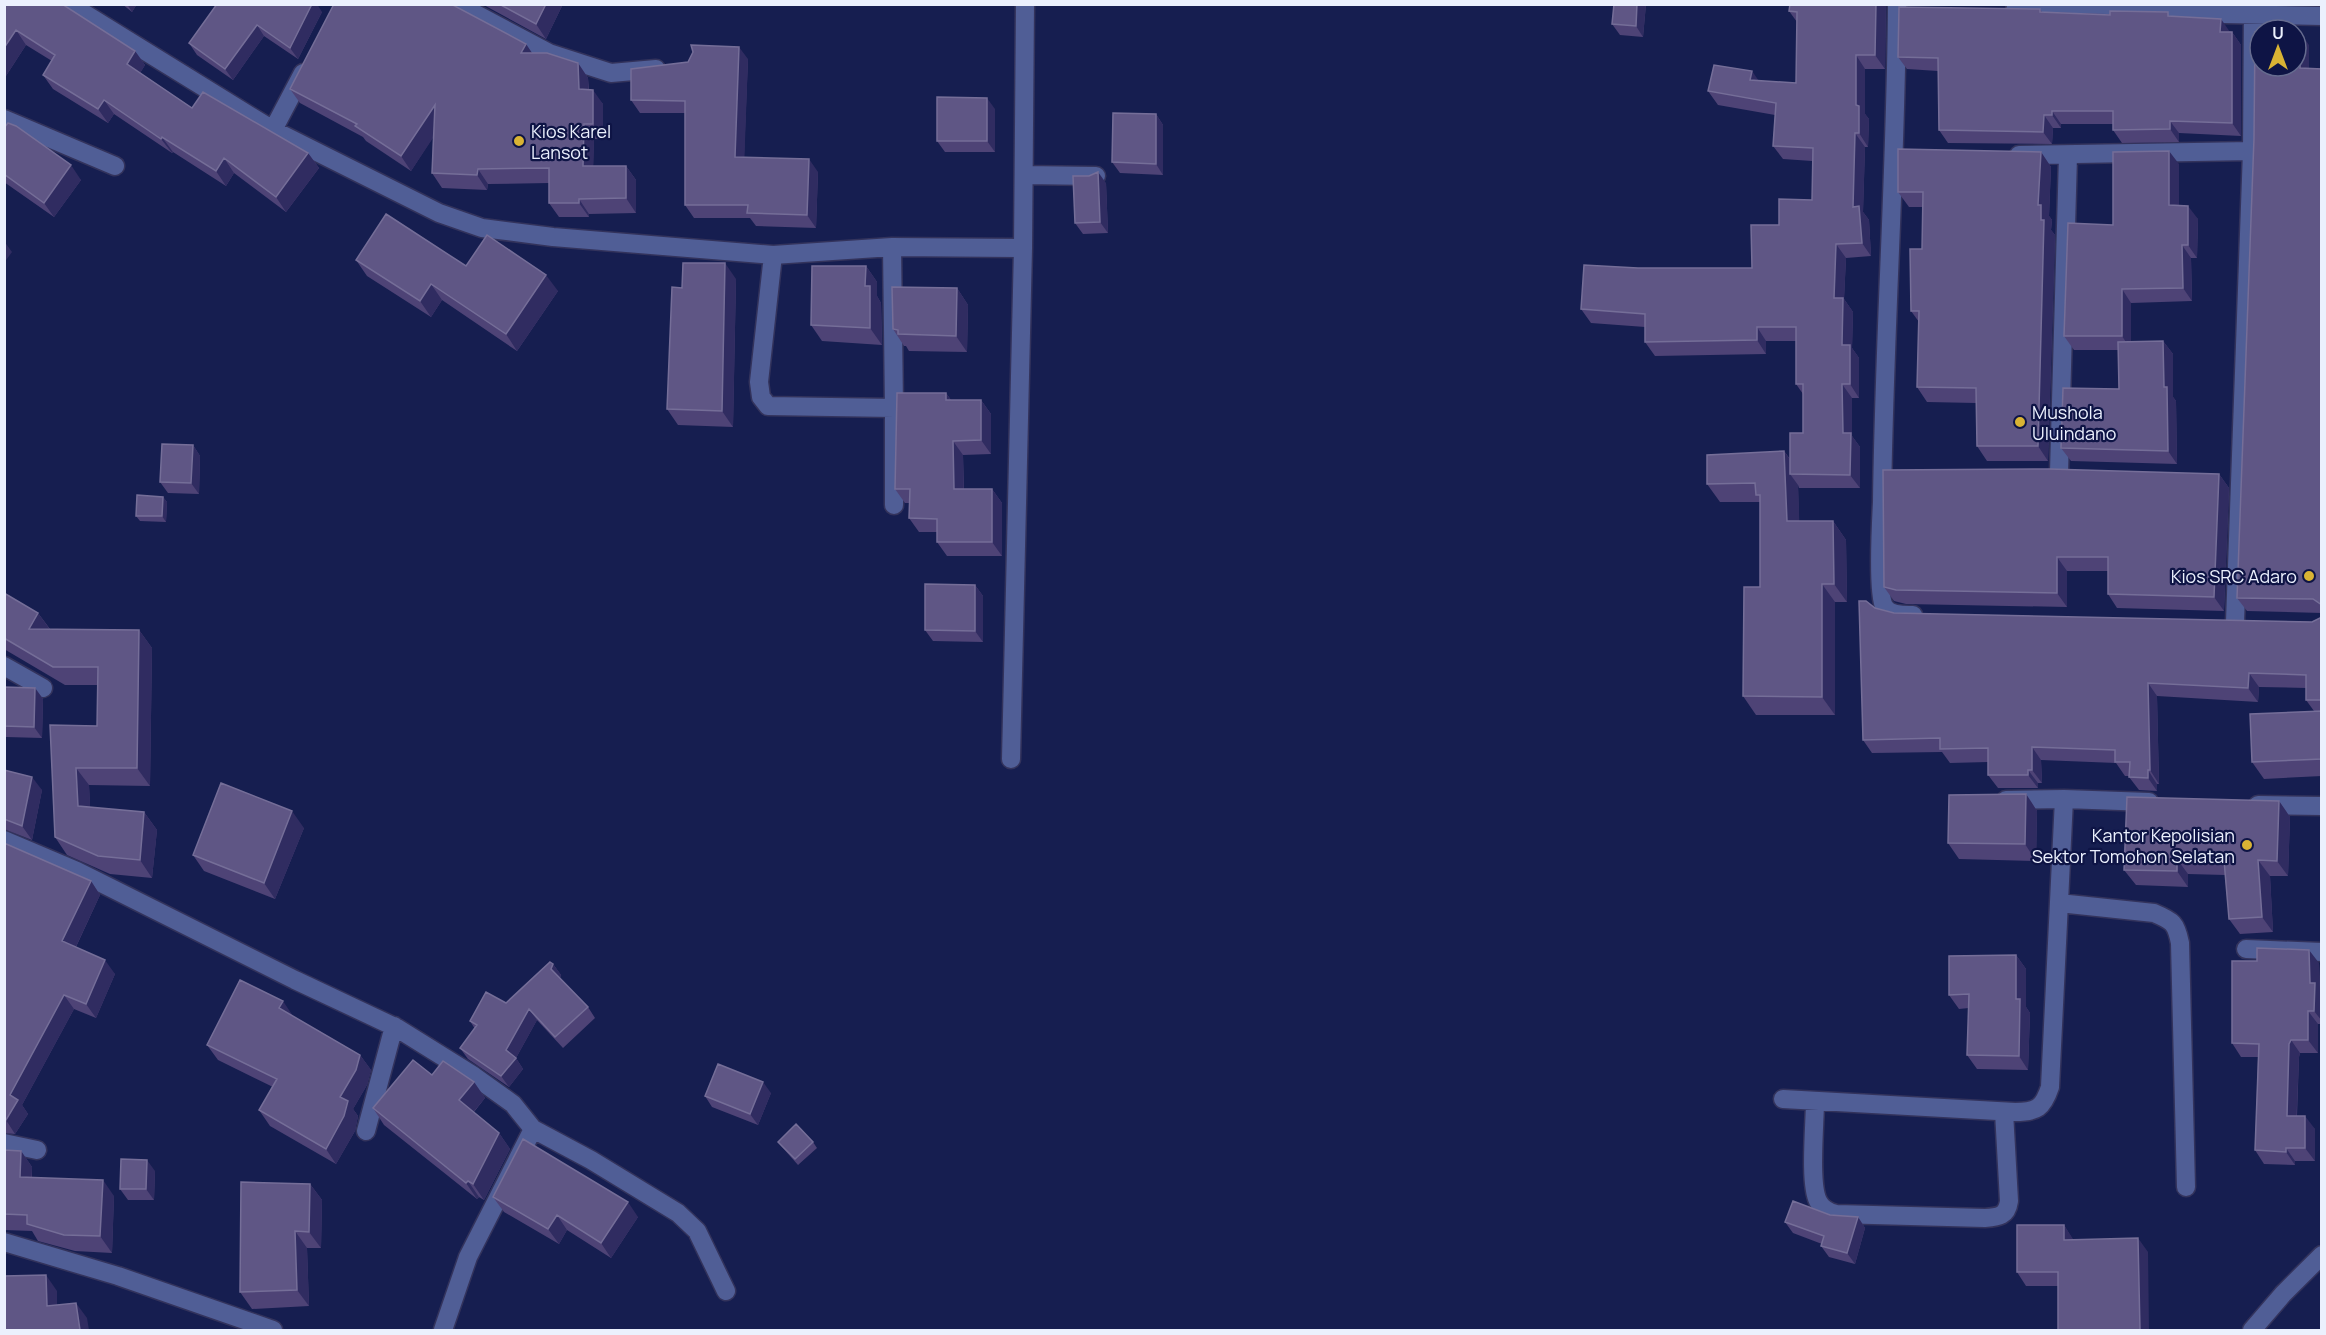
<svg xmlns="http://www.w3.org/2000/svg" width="2326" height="1335" viewBox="0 0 2326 1335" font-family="Manrope,sans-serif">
  <rect width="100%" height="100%" fill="#161e50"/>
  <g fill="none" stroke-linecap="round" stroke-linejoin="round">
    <!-- minor casing -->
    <g stroke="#33335c" stroke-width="21">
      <path id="minor" d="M69,4l204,126 166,83 43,15 71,9 220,18 119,-8 131,1 2,-244
        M457,4l92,49 62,20 45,-4
        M1897,4c-1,166 -13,332 -15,498 -1,19 -5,91 2,104 5,10 19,9 29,9
        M2015,10l307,6
        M4,119l111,47
        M273,130l30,-57
        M2019,155l233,-4
        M1024,175l72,1
        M892,247l2,161
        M773,255l-14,127 2,15 7,9 126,2v97
        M2059,472l9,-316
        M2235,622l17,-471 1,-147
        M4,666l39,22
        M1011,759l12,-511
        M2006,800l58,-1
        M2258,805l64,1
        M4,840l73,31 218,109 102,48 77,48 39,28 20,25 -65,128 -25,73
        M2059,903l95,10c19,8 22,10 26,30l6,244
        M2246,949l76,3
        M1783,1099l232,13c22,0 28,-4 35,-25l14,-288 85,3
        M1815,1101c0,22 -6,82 3,100 4,8 10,11 18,13l149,4c14,-1 22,-2 24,-17l-5,-89
        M533,1129l58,31 87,53 19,18 29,60
        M366,1131l28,-105
        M4,1143l33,7
        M4,1242l114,34 155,54
        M2252,1330l31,-36 39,-39"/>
    </g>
    <!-- minor -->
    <use href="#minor" stroke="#505e96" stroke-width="18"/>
  </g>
  <!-- wall -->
  <path fill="#4e4376" d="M4,4l131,47 10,14 -5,8 52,35 116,45 11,15 -33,44 -52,-39 -8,13 -53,-34 -1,1 -58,-39 -6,9 -55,-34 -10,-14 9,-14 -26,-16 -22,34z
    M122,4h15l-5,8z
    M217,4l105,8 -24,47 -34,-23 -31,44 -36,-25 -8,-12z
    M482,4h81l-17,35z
    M1614,4h32l-3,33 -23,-2 -8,-11z
    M1886,4l-1,65h-20v45l4,5 -1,28h-3l-2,65 6,8 2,36 -25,2 -2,41 9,13 -1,36 7,10v40h-7v38l8,11v41h-61l-1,-3 1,36h34l13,19 1,62h-12v113h-79l-13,-19 17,-109v-85h-40l-13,-18 77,-33 6,8 13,-26v-39l-7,-10v-43h-30v13l-111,2 -10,-14v-15l-54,-4 -10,-14 57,-41h114l27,-43 33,-25v-39l-29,-2 -10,-13 2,-31 -57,-10 -10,-14 50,-10 38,2 1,-61 -8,-11z
    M2040,9l2,3 129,4 61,16 9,13v91l-62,-3v9l-57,1 -9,-13v-6h-52v4h-8l-1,16 -104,-1 -9,-13 -1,-59 -31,-2 -9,-12z
    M526,44l6,9 46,10 10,15 1,12 14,14v35h-9l-1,27h33l10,14v33l-47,1v3h-30l-10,-14v-20l-61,1 -1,6 -45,-2 -10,-15 1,-36 -22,34 -45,-30 -3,-4 -63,-34 -10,-14z
    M2309,45v23l13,1v544l-75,-2 -10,-13z
    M748,59l-4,98 74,15 -2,56 -60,-2 -6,-8h-56l-9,-13v-92h-45l-9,-13z
    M995,109v43h-50l-8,-11z
    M1156,114l7,11v50l-43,-2 -8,-11z
    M4,128l77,52 -27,37 -50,-35z
    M2041,152l10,15 -2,49 3,4 -1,10 4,5 -7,226h-61l-10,-15 -1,-43 -49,-1 -10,-15 2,-65 -8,-11 11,-62 1,-42h-14l-11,-15z
    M2179,164v41l19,14 -1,39h-6l1,43 -61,2v38h32l10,13v43l3,4 1,63 -106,-3 -10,-13 58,-59 -1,-39h-44l-10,-14 49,-111z
    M1106,183l2,50 -25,1 -8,-11z
    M356,260l110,6 92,25 -41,60 -75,-51 -11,17 -64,-41z
    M866,266l11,16v14l4,7 1,42 -60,-4 -11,-16z
    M736,279l-3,148 -55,-2 -11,-16z
    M957,288l11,17 -1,47 -58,-1 -3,-5h-2l-11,-17z
    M946,393l5,7h30l10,14v40l-28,1 1,34h28l10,14v53h-55l-10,-14v-10h-18l-10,-14 1,-15h-5l-10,-14z
    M193,445l7,11 -1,38 -31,-1 -8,-11z
    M2219,474l10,14 -5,123 -107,-3 -9,-14v-23h-41v36l-161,-3 -12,-3 -10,-14z
    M163,497l4,5 -1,20 -26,-1 -4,-5z
    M975,585l8,11v46l-50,-1 -8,-11z
    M4,593l34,20 12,16 89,1 13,18 -2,138 -61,-1 1,22 54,5 13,18 -5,48 -42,-4 -43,-19 -12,-18 -5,-112 47,1 1,-41h-33l-61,-36z
    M1875,608l19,5 418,9 10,-5v159l-58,3 -12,-17 62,-51 -8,-11v-12l-47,-1 -1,15 -101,-6 2,88h-2v7l-18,-1 -10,-13v-1h-4l-9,-13 -75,-3 1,23h-4v5h-40l-10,-13v-13l-38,1 -8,-11 -70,1 -9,-13z
    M4,687l31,1 8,11 -1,39 -36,-1 -2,-2z
    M4,770l38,20 -10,50 -28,-11z
    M2026,794l11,17 -1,50 -77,-2 -11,-16z
    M2279,801l11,16 -2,59h-18l3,56 -33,2 -11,-15 -4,-44 -37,-1v13l-52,-2 -12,-15z
    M304,828l-29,71 -71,-28 -11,-16z
    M4,843l87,38 9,14 -24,52 39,27 -19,44 -22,-9 -52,96 6,9 -13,20 -11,-1z
    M2016,955l10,14v38l4,6 -2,57 -51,-1 -10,-14 2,-47 -10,1 -10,-14z
    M2319,963l1,27 2,3v31h-4v29h-18l-1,4 -2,59 18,13v32h-20v4l-31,-1 -9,-14 3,-93h-17l-9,-14z
    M553,964l8,11 -1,3 28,29 7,11 -32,30 -26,-28 -21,38 7,11 -14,18 -41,-28 -8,-11 15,-19 -5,-8 36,-18z
    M293,1016l67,39 11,15 -4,15 -14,24 5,7 -3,15 -19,33 -66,-38 -11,-16 14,-23 -55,-27 -11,-15z
    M432,1075l42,7 11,16 -11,14 25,21 11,16 -26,51 -5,-3 -2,2 -93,-74 -11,-17z
    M771,1093l-13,32 -46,-18 -7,-11z
    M778,1142h35l4,6 -19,17 -16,-18z
    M4,1150l17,1 11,16v10l82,19 -2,57 -37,-2 -37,-10 -6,-10 -28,-1z
    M155,1171l-1,29h-26l-8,-11z
    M310,1184l12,16 -1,48h-14l2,58 -57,3 -12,-17z
    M493,1197l145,20 -27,41 -44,-28 -8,14 -55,-32z
    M1830,1215l28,2 7,11 -10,36 -26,-7 -8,-11 1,-2 -29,-11 -8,-11z
    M2064,1225l9,15 75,12 -90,34h-32l-9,-14z"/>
  <!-- shaded-wall -->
  <path fill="#302c61" d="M127,4h10l-5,8z
    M312,4h5l5,8 -24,47 -8,-11z
    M546,4h17l-17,35 -10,-15z
    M1637,4h9l-3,33 -7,-11z
    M1876,4h10l-1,65 -10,-14z
    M2221,19l9,13h-10z
    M257,25l7,11 -31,44 -8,-11z
    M16,30l10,15 -22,34v-31z
    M2232,32l9,13v91l-9,-13z
    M2300,32l9,13v37l-9,-14z
    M526,44l10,15 -15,-6z
    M739,47l9,12 -4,110 -9,-12z
    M135,51l10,14 -8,13 -10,-14z
    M1856,55l9,14v45l4,5 -1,28 -9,-14 -3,-28z
    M578,63l10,15 1,26 -10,-15z
    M1752,71l9,13 -11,-4z
    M593,90l10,14v35l-10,-15z
    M987,98l8,11v43l-8,-11z
    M104,100l10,14 -6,9 -10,-14z
    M435,105l10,15 -34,51 -10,-15z
    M2052,111l9,13v4l-9,-13z
    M1156,114l7,11v50l-7,-11z
    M2044,115l9,13 -1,16 -9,-12z
    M2170,121l9,12v9l-9,-13z
    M584,124l10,15 -1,42 -10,-15z
    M1855,133l10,14 -2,65 6,8 2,36 -9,-13 -9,-36z
    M162,137l11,15 -1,1 -11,-14z
    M2169,151l10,13v55l-10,-14z
    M2041,152l10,15 -2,49 3,4 -1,10 4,5 -7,226 -10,-15 3,-226 -3,-15z
    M308,153l11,15 -33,44 -10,-15z
    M224,158l10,15 -8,13 -10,-15z
    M809,159l9,13 -2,56 -9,-13z
    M71,165l10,15 -27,37 -10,-14z
    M626,166l10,14v33l-10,-15z
    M478,169l10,15 -1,6 -10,-15z
    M1098,172l8,11 2,50 -8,-11z
    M579,199l10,15v3l-10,-14z
    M2188,206l10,13 -1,39 -9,-13z
    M4,241l8,11 -8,11z
    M1836,244l10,14 -2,41 9,13 -1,36 7,10v40l-9,-14 -16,-86z
    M2182,245l9,13 1,43 -9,-13z
    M725,263l11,16 -3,148 -11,-16z
    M866,266l11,16v14l4,7 1,42 -12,-17 -5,-42z
    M546,275l12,16 -41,60 -11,-17z
    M431,284l11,16 -11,17 -11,-16z
    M957,288l11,17 -1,47 -11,-16z
    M2122,289l9,14v47l-9,-14z
    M1757,327l9,14v13l-9,-14z
    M2163,341l10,13v43l3,4 1,63 -9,-13 -4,-64z
    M1842,384l10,14v38l8,11v41l-10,-13 -7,-42z
    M946,393l10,14 -10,-7z
    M981,400l10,14v40l-10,-14z
    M953,441l10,14 1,48 -10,-14z
    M193,445l7,11 -1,38 -8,-11z
    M1784,451l13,19 -7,4 8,11 2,55 -13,-19z
    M2219,474l10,14 -5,123 -10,-14z
    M992,489l10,14v53l-10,-14z
    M163,497l4,5 -1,20 -4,-6z
    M1833,521l13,19 1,62 -13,-18z
    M2057,557l10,14v36l-10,-14z
    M1822,584l13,18v113l-13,-18z
    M975,585l8,11v46l-8,-11z
    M38,613l13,18 -22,-2z
    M139,630l13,18 -2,138 -13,-18z
    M2249,673l10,14 -1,15 -10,-14z
    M2148,683l9,13 2,88 -9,-14z
    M35,688l8,11 -1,39 -8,-11z
    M2032,747l9,13 1,23 -10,-13z
    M76,768l13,17 2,39 -13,-18z
    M2028,770l10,13v5l-10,-13z
    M2148,770l9,14v7l-9,-13z
    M32,777l10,13 -10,50 -10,-14z
    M2026,794l11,17 -1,50 -11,-17z
    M2279,801l11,16 -2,59 -11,-15z
    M292,811l12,17 -29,71 -11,-16z
    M144,812l13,18 -5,48 -12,-18z
    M2177,859l11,15v13l-11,-16z
    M2258,860l12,16 3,56 -11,-15z
    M91,881l9,14 -28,60 -10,-14z
    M2309,950l10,13 1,27 2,3v28l-8,-10 -4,-28z
    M2016,955l10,14v38l4,6 -2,57 -9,-14 -3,-57z
    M105,960l10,14 -19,44 -10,-14z
    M553,964l8,11 -2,5 -8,-11z
    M64,995l10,14 -52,96 6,9 -13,20 -9,-14 4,-25z
    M283,1001l10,15 -14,-8z
    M529,1009l8,11 -21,38 7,11 -14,18 -8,-11 5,-26z
    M2308,1011l10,13v29l-10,-13z
    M2291,1040l9,13 -1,4 -3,72 -9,-13 2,-72z
    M360,1055l11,15 -4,15 -14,24 5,7 -3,15 -19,33 -10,-15 14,-52z
    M474,1082l11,16 -15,18 -11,-16z
    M763,1082l8,11 -13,32 -8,-11z
    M2305,1116l10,13v32l-10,-13z
    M499,1133l11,16 -26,51 -11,-16z
    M2286,1148l9,13v4l-9,-13z
    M21,1151l11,16 -1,26 -11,-16z
    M147,1160l8,11 -1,29 -8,-11z
    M103,1180l11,16 -2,57 -12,-17z
    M468,1181l11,16 -2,2 -11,-16z
    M310,1184l12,16 -1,48 -12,-16z
    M628,1202l10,15 -27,41 -10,-15z
    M557,1215l10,15 -8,14 -11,-15z
    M1858,1217l7,11 -10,36 -8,-11z
    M2064,1225l9,14v15l-9,-14z
    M295,1231l12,17 2,58 -12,-16z
    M2138,1238l10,14 1,78h-9z
    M46,1275l11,16v31l-10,-16z
    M76,1303l11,15 2,12h-9z"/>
  <!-- building -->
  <path fill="#5f5685" stroke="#756e98" stroke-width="1.5" d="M4,4h58l73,47 -8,13 65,44 11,-16 105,61 -32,44 -52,-39 -8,13 -54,-34 -1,2 -57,-39 -6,9 -55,-34 12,-20 -39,-25 -12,18z
    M217,4h95l-22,44 -33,-23 -32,44 -36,-26z
    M334,4h117l75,40 -5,9h26l31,10 1,26 14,1v34h-9l-1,42h43v32l-47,1v4h-30v-35l-71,1 -1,6 -45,-2 3,-68 -34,51 -46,-30 2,-2 -67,-35z
    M499,4h47l-10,20z
    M1614,4h23l-1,22 -24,-2z
    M1790,4h86l-1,51h-19v50l3,1v27h-4l-2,74 6,-1 3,37 -26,1 -2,54h9l-1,47h8v39h-8l1,49h8l-1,42 -60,-1v-41h13v-49h-7v-57h-39v13l-112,2v-28l-64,-5 3,-44 54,3h114l-1,-43h28v-26l33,1 1,-52 -40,-2 3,-43 -68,-12 6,-26 38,6 -2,9 46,3 1,-71 -8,-1z
    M1899,7l141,2v3l70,3v-4l58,1v4l53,3 -1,13h12v91l-62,-2v8l-57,1v-19h-61v4h-8l-1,17 -104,-2 -1,-72 -40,-1z
    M2255,32h5v34h36v-34h4v36l22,1v536l-9,-6 -76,-1 17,-460z
    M691,45l48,2 -4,110 74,2 -2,56 -60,-2 1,-8h-63v-104l-54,-1v-31l57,-7 5,-10z
    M937,97l50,1v43h-50z
    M1113,113l43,1v50l-44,-2z
    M8,123l8,3 55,39 -27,38 -40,-29v-46z
    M1898,149l143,3 -3,53h3v15h3l-6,226h-61l-1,-58 -59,-1 2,-76h-8l-1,-62h12l1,-57h-25z
    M2169,151v54l19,1v39h-6l1,43 -61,1v47h-58l4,-113 45,2v-73z
    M1098,172l2,50 -25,1 -2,-47h16z
    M386,214l80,52 21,-31 59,40 -40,59 -75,-50 -11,17 -64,-41z
    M683,263h42l-3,148 -55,-2 5,-122 10,1z
    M812,266h54l-1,20h5v42l-59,-3z
    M892,287l65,1 -1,48 -58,-2v-4l-5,-1z
    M2163,341l1,46h3l1,64 -107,-3 2,-60 56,1 -1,-47z
    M897,393h49v7h35v40l-28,1 1,48h38v53h-55v-23l-28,-1 1,-29h-15z
    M162,444l31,1 -2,38 -31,-1z
    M1784,451l3,70h46l1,63h-12v113l-79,-1 1,-109h16v-92h-4l-1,-12 -48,1v-29z
    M2049,469l170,5 -5,123 -106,-3v-37h-51v36l-161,-3 -12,-3 -1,-117z
    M137,495l26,2 -1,19h-26z
    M925,584l50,1v46l-50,-1z
    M4,593l34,20 -9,16 110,1 -2,138h-61l2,38 66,6 -4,48 -42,-4 -43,-19 -5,-112 47,1 1,-59h-45l-49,-29z
    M1859,601h7l9,7 19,5 418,9 10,-5v83h-16v-25l-57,-2 -1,15 -100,-5 2,87h-2v8l-19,-1 1,-15h-15v-12l-83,-3v23h-4v5h-40v-27l-48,1v-11l-77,2z
    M4,687l31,1 -1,39 -30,-1z
    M2322,711v48l-70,3 -2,-48z
    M4,770l28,7 -10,49 -18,-7z
    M221,783l71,28 -28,72 -71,-28z
    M2026,794l-1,50 -77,-1 1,-48z
    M2127,797l152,4 -2,60 -19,-1 4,57 -33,2 -5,-59 -47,-1v12l-53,-1z
    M4,843l87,38 -29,60 43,19 -19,44 -22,-9 -54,100 8,5 -12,20h-2z
    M2257,948l52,2 1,33h5l-1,28h-6v29h-17l-2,4 -2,72h18v32h-19v4l-31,-2 4,-106 -27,-1v-82h25z
    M2016,955v44h4l-1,57 -52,-1 2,-61 -20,1v-39z
    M550,962l3,2 -2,5 37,38 -33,30 -26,-28 -23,41 10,8 -15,18 -41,-28 17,-23 -7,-4 16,-29 20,11z
    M240,980l43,21 -4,7 81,47 -4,15 -16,27 8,4 -4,15 -18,33 -67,-39 18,-31 -70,-34z
    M413,1060l19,15 11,-14 31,21 -15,18 40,33 -26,51 -5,-3 -2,2 -93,-75z
    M718,1064l45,18 -13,32 -45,-18z
    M796,1124l17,18 -18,17 -17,-17z
    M523,1139l105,63 -27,41 -44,-28 -9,14 -55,-32z
    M4,1150l17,1 -1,26 83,3 -3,56 -36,-1 -37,-11v-9l-23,-1z
    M121,1159l26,1 -1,29h-26z
    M241,1182l69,2 -1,48 -14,-1 2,59 -57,2z
    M1793,1201l37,14 28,2 -11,36 -26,-7 3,-10 -39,-14z
    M2017,1225h47v15l74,-2 2,92h-82v-58h-41z
    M46,1275l1,31 29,-3 4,27h-76v-54z"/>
  <!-- markers -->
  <g fill="#d9b334" stroke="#0e1445" stroke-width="2">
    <circle cx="519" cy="141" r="6"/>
    <circle cx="2020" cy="422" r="6"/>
    <circle cx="2309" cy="576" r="6"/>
    <circle cx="2247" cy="845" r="6"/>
  </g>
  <g text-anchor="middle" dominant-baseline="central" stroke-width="4.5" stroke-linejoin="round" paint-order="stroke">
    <!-- poi labels -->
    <g font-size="18" fill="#ebf0fd" stroke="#0e1445" text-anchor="start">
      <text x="531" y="131">Kios Karel<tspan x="531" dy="21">Lansot</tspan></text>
      <text x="2032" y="412">Mushola<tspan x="2032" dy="21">Uluindano</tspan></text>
      <text x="2297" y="576" text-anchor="end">Kios SRC Adaro</text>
      <text x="2235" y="835" text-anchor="end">Kantor Kepolisian<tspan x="2235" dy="21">Sektor Tomohon Selatan</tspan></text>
    </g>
  </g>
  <!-- border -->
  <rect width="2326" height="1335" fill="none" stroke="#ebf0fd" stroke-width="12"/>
  <!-- north arrow -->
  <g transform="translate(2278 48)"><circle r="28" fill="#0e1445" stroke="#666c8f" stroke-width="1.5"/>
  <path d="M0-4.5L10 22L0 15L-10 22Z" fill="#d9b334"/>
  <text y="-9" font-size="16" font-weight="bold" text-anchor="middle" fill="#ebf0fd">U</text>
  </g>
</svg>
